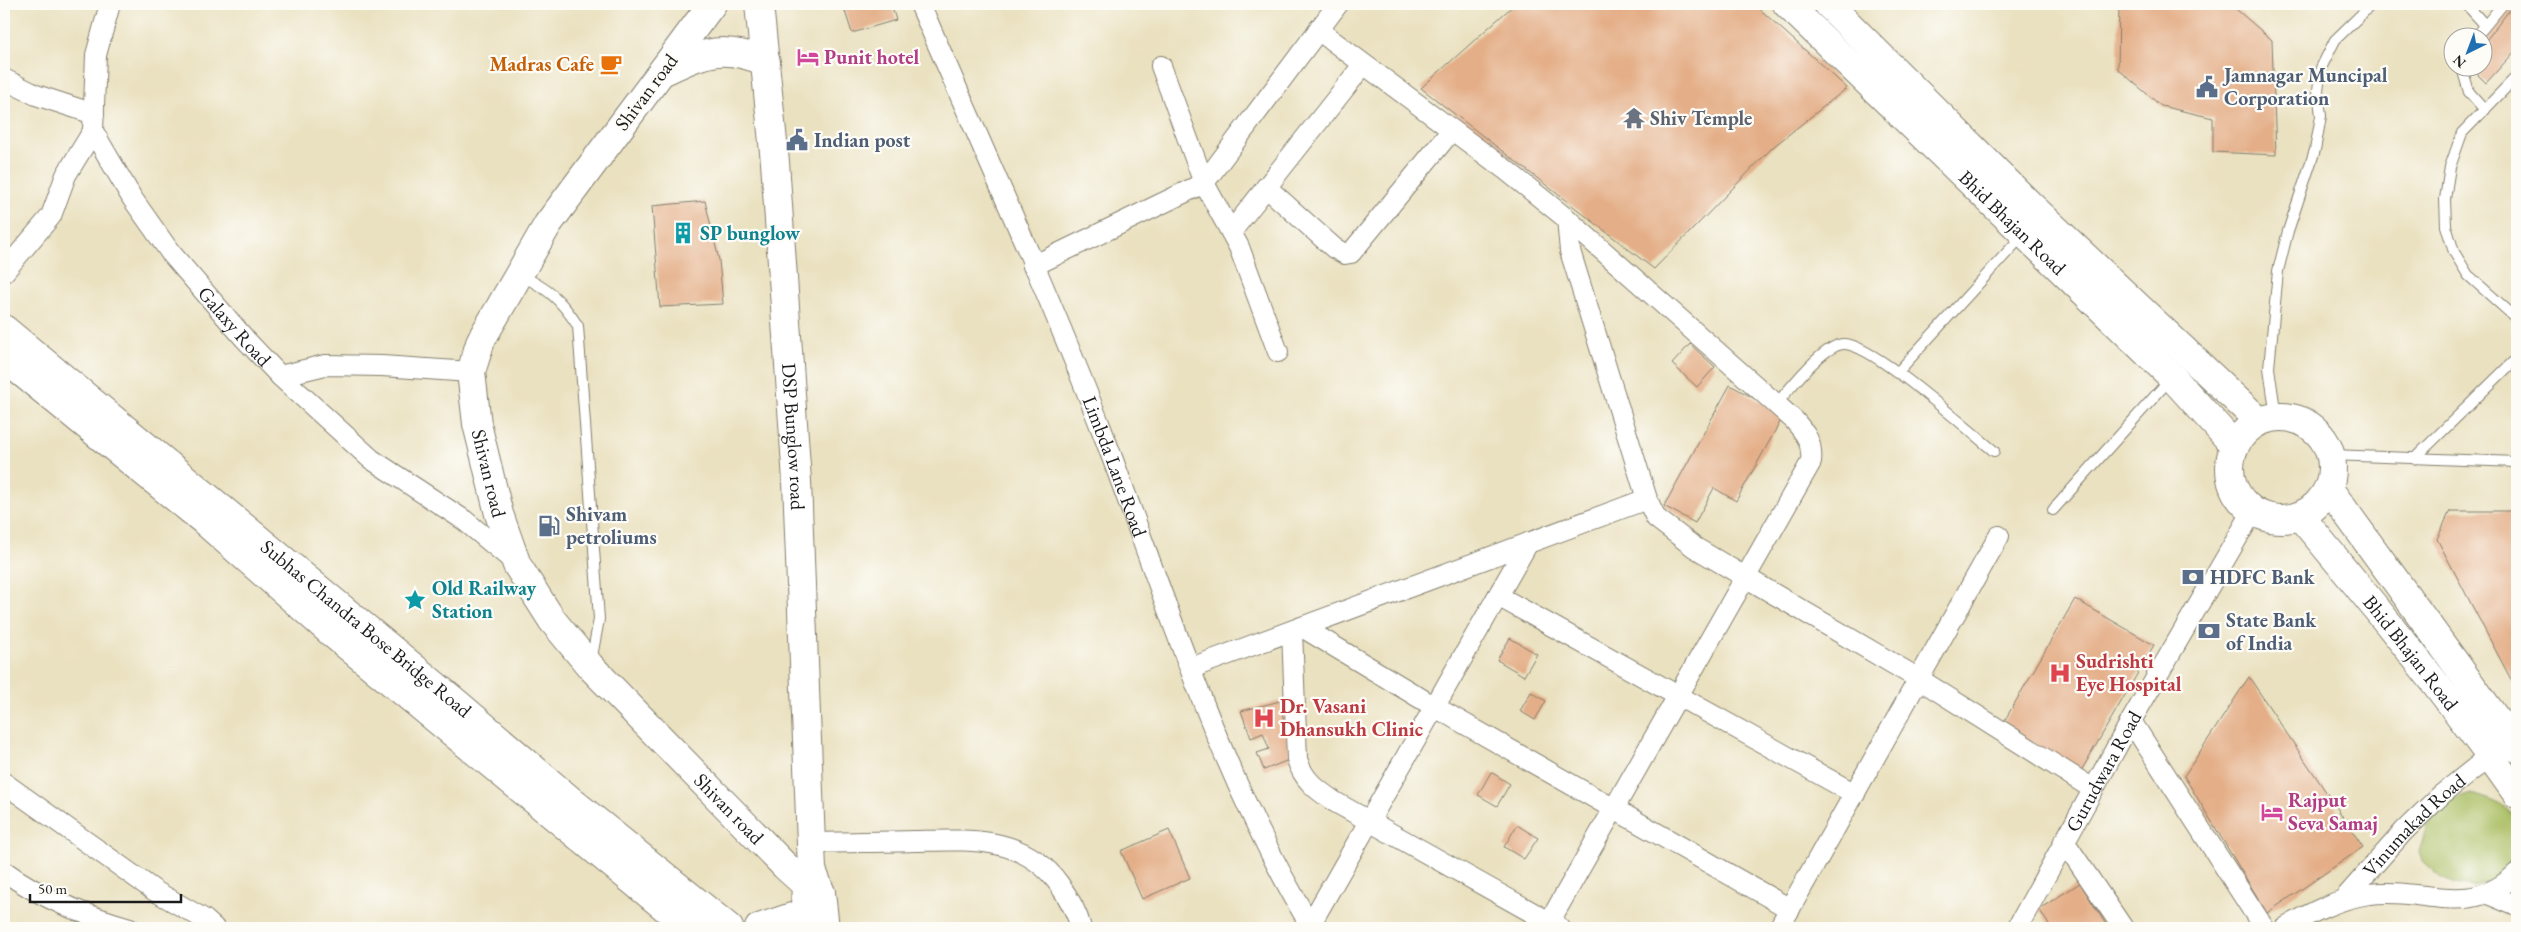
<svg xmlns="http://www.w3.org/2000/svg" width="2521" height="932" viewBox="0 0 2521 932" font-family="'EB Garamond',serif">
  <rect width="100%" height="100%" fill="#fdfcf7"/>
  <filter id="ink" filterUnits="userSpaceOnUse"><feTurbulence type="fractalNoise" baseFrequency=".02" numOctaves="2"/><feDisplacementMap in="SourceGraphic" scale="10" xChannelSelector="R" yChannelSelector="G"/><feConvolveMatrix kernelMatrix="1 2 1 2 8 2 1 2 1" color-interpolation-filters="sRGB"/></filter>
  <filter id="wash" filterUnits="userSpaceOnUse"><feTurbulence type="fractalNoise" baseFrequency=".0096" numOctaves="4" result="noise"/><feDisplacementMap in="SourceGraphic" scale="20" xChannelSelector="R" yChannelSelector="G"/><feGaussianBlur stdDeviation="1.12" result="paint"/><feColorMatrix in="noise" values="0 0 0 0 0 0 0 0 0 0 0 0 0 0 0 0 0 1.4 0 .05"/><feComposite in="paint" operator="in"/></filter>
  <g filter="url(#wash)">
    <rect width="100%" height="100%" fill="#eae1c0"/>
    <!-- park -->
    <path fill="#a9bd61" stroke="#626c3e" d="M2472,794c14,4 33,10 42,21 7,9 4,46 0,56l-40,16 -19,-3 -14,-6 -19,-17 -3,-9 8,-27 12,-16 12,-8z"/>
    <g id="blocks">
      <!-- building -->
      <path fill="#e4af88" d="M848,4h43l5,16 -44,13 -9,-28z
        M1515,4h239l93,84 -74,59 -119,122 -233,-181z
        M2119,4h111l42,36 4,115 -63,-3v-34l-52,-12 -43,-37z
        M2514,4h3v45l-31,34 -15,-15h13v-25z
        M705,201l14,59 4,44 -63,3 -8,-101z
        M1690,344l25,23 -18,20 -25,-23z
        M1730,385l54,30 -48,86 -22,-13 -19,35 -31,-17z
        M2450,511h67v180l-80,-152z
        M2075,599l79,46 -73,126 -79,-46z
        M1510,638l27,16 -13,22 -27,-16z
        M2249,677l114,170 -96,66 -83,-137z
        M1531,692l15,9 -11,19 -15,-9z
        M1280,701l11,58 -27,11 -7,-17 12,-4 -6,-16 -12,5 -10,-27z
        M1491,772l19,12 -13,22 -19,-11z
        M1517,825l21,13 -14,21 -20,-12z
        M1169,830l21,48 -48,21 -21,-48z
        M2080,883l28,45h-57l-12,-19z"/>
    </g>
  </g>
  <g filter="url(#ink)">
    <use href="#blocks" fill-opacity="0" stroke="#837e6e" stroke-width="1"/>
    <g fill="none" stroke-linecap="round" stroke-linejoin="round">
      <!-- lane casing -->
      <g stroke="#837e6e" stroke-width="12">
        <path id="lane" d="M2466,4l18,20
          M2475,38l28,-34
          M2462,68l7,24 16,18
          M2517,76l-55,57 -12,34 -5,32 1,27 8,26 14,23 49,44
          M519,274c30,16 40,23 59,52l21,293 -8,43
          M1897,373l126,-138
          M1776,404c15,-16 46,-58 67,-60 28,-2 125,86 151,107
          M2276,417l-7,-49 9,-97 10,-40 27,-81 6,-34 -3,-26 3,-22 14,-28 37,-36
          M2331,455l186,7
          M2414,459l103,-101
          M2053,510l118,-132"/>
      </g>
      <!-- street casing -->
      <g stroke="#837e6e" stroke-width="22">
        <g id="street">
          <path id="s1" d="M110,4l-14,51 -3,76 39,67 38,54 75,87 35,37 91,83 93,61 52,43"/>
          <path id="s2" d="M920,4c62,143 128,286 184,432 63,166 116,340 208,492"/>
          <path d="M1318,30l188,140 61,49 227,201c12,14 19,23 17,42l-265,466"/>
          <path d="M1161,66l43,117 35,64 39,105"/>
          <path d="M4,79l32,16 58,19"/>
          <path d="M1266,187l68,61 11,6 6,-1 101,-123"/>
          <path d="M1567,219l3,32 77,248 9,19 38,29 225,132 174,110"/>
          <path d="M1231,232l132,-167"/>
          <path d="M1033,266l171,-83 134,-179"/>
          <path d="M4,272l47,-56 15,-41 27,-44"/>
          <path d="M280,376l45,-11 57,1 89,6"/>
          <path d="M1498,596l357,198"/>
          <path d="M1302,627l133,80 355,202"/>
          <path d="M1292,631l5,128c6,21 20,31 38,43l225,126"/>
          <path d="M1191,668l456,-169"/>
          <path d="M2131,721l133,207"/>
          <path d="M4,783l151,108 49,28 10,9"/>
          <path d="M2064,841l59,87"/>
          <path d="M812,843c34,-1 68,-1 102,-2 55,-1 110,-6 145,43 10,14 18,28 22,44"/>
          <path d="M4,871c39,28 80,44 126,57"/>
          <path d="M2488,894l29,12"/>
          <path id="s3" d="M2344,899l60,-68 37,-36 49,-39"/>
          <path d="M1310,925l218,-382"/>
          <path d="M1779,928l220,-392"/>
          <path id="s4" d="M2017,928l114,-207 122,-210"/>
          <path d="M2285,928c27,-16 52,-29 84,-34 55,-7 101,25 148,-21"/>
        </g>
      </g>
      <!-- secondary casing -->
      <g stroke="#837e6e" stroke-width="30">
        <g id="secondary">
          <path id="s5" d="M1787,4l385,373 62,68"/>
          <path d="M1828,4l200,199 231,218"/>
          <circle cx="2281" cy="468" r="51"/>
          <path d="M2329,489l188,259"/>
          <path id="s6" d="M2300,516c75,90 150,182 217,278"/>
        </g>
      </g>
      <!-- primary casing -->
      <g stroke="#837e6e" stroke-width="30">
        <g id="primary">
          <path id="s7" d="M712,4l-164,220 -67,116 -10,32 6,52 22,90 18,51 35,55 38,46 195,200 21,19 15,8"/>
          <path id="s8" d="M759,4l16,158 22,319 15,389 9,23 4,35"/>
          <path d="M662,72c42,-19 58,-29 104,-10"/>
          <path id="s9" d="M4,329l455,376 111,95 159,128"/>
          <path d="M4,358l199,162 131,115 356,293"/>
          <path d="M759,928l45,-15"/>
          <path d="M804,928l2,-43 4,-9"/>
        </g>
      </g>
      <!-- lane -->
      <use href="#lane" stroke="#fff" stroke-width="10"/>
      <!-- street -->
      <use href="#street" stroke="#fff" stroke-width="20"/>
      <!-- secondary -->
      <use href="#secondary" stroke="#fff" stroke-width="28"/>
      <!-- primary -->
      <use href="#primary" stroke="#fff" stroke-width="28"/>
    </g>
  </g>
  <!-- icons -->
  <defs>
    <g id="hotel-bare" transform="scale(1.725)"><path d="M-6-4.5h1.5V1H6V5H4.5V3h-9V5H-6ZM-4 0a1.8 1.8 0 1 1 3.6 0ZM.5 0V-2.5h3Q6-2.5 6 0Z" fill="#d1479c" stroke="#fdfcf7" stroke-width="2.5" paint-order="stroke"/></g>
    <g id="cafe-bare" transform="scale(1.725)"><path d="M-5.5-4.5H6V0H3Q3 3.5 0 3.5H-2.5Q-5.5 3.5-5.5 0ZM3-3.2v2h1.7v-2ZM-6 4.5H4V6H-6Z" fill="#e8710a" stroke="#fdfcf7" stroke-width="2.5" paint-order="stroke"/></g>
    <g id="civic-bare" transform="scale(1.725)"><path d="M-.6-6.5H3V-4.5H.6V-3L4-1V1h2V6H-6V1h2V-1L-.6-3ZM-1.2 2.5V6h2.4V2.5Z" fill="#5c6f8a" stroke="#fdfcf7" stroke-width="2.5" paint-order="stroke"/></g>
    <g id="temple-bare" transform="scale(1.725)"><path d="M0-6L5-2H3V0L6.5 2.5H4V6H1.5V3h-3V6H-4V2.5H-6.5L-3 0V-2H-5Z" fill="#6b7280" stroke="#fdfcf7" stroke-width="2.5" paint-order="stroke"/></g>
    <g id="building-bare" transform="scale(1.725)"><path d="M-4-6H4V6H1V3H-1V6H-4ZM-2.5-4.3h1.7v1.8h-1.7ZM.8-4.3h1.7v1.8H.8ZM-2.5-1h1.7V.8h-1.7ZM.8-1h1.7V.8H.8Z" fill="#0f9aa8" stroke="#fdfcf7" stroke-width="2.5" paint-order="stroke"/></g>
    <g id="fuel-bare" transform="scale(1.725)"><path d="M-5.5-6h7V0h2V4h1.3V-2.5L3-4.5l.8-.8L6-3V5H2.5V1h-1V6h-7ZM-4.2-4.7v3.2H.2V-4.7Z" fill="#5c6f8a" stroke="#fdfcf7" stroke-width="2.5" paint-order="stroke"/></g>
    <g id="bank-bare" transform="scale(1.725)"><path d="M-6-4H6V4H-6ZM0-2.3a2.3 2.3 0 1 0 0 4.6a2.3 2.3 0 1 0 0-4.6Z" fill="#5c6f8a" stroke="#fdfcf7" stroke-width="2.5" paint-order="stroke"/></g>
    <g id="sight-bare" transform="scale(1.725)"><path d="M0-6L1.8-2.2L6-1.7L2.9 1.2L3.7 5.4L0 3.3L-3.7 5.4L-2.9 1.2L-6-1.7L-1.8-2.2Z" fill="#0f9aa8" stroke="#fdfcf7" stroke-width="2.5" paint-order="stroke"/></g>
    <g id="hospital-bare" transform="scale(1.725)"><path d="M-5-5h3v3.5h4V-5h3V5h-3V1.5h-4V5h-3Z" fill="#e0444e" stroke="#fdfcf7" stroke-width="2.5" paint-order="stroke"/></g>
  </defs>
  <g fill-rule="evenodd">
    <use href="#hotel-bare" x="808" y="57"/>
    <use href="#cafe-bare" x="611" y="64"/>
    <use href="#civic-bare" x="2207" y="87"/>
    <use href="#temple-bare" x="1634" y="118"/>
    <use href="#civic-bare" x="797" y="140"/>
    <use href="#building-bare" x="683" y="233"/>
    <use href="#fuel-bare" x="549" y="526"/>
    <use href="#bank-bare" x="2193" y="577"/>
    <use href="#sight-bare" x="415" y="600"/>
    <use href="#bank-bare" x="2209" y="631"/>
    <use href="#hospital-bare" x="2060" y="673"/>
    <use href="#hospital-bare" x="1264" y="718"/>
    <use href="#hotel-bare" x="2272" y="812"/>
  </g>
  <g text-anchor="middle" dominant-baseline="central" stroke-width="4.5" stroke-linejoin="round" paint-order="stroke">
    <!-- hotel labels -->
    <g font-size="20" font-weight="bold" fill="#b23c85" stroke="#fdfcf7" text-anchor="start">
      <text x="824" y="57">Punit hotel</text>
      <text x="2288" y="800">Rajput<tspan x="2288" dy="23">Seva Samaj</tspan></text>
    </g>
    <!-- food labels -->
    <g font-size="20" font-weight="bold" fill="#c56008" stroke="#fdfcf7" text-anchor="end">
      <text x="594" y="64">Madras Cafe</text>
    </g>
    <!-- service labels -->
    <g font-size="20" font-weight="bold" fill="#4e5e75" stroke="#fdfcf7" text-anchor="start">
      <text x="2224" y="75">Jamnagar Muncipal<tspan x="2224" dy="23">Corporation</tspan></text>
      <text x="814" y="140">Indian post</text>
      <text x="566" y="514">Shivam<tspan x="566" dy="23">petroliums</tspan></text>
      <text x="2210" y="577">HDFC Bank</text>
      <text x="2226" y="620">State Bank<tspan x="2226" dy="23">of India</tspan></text>
    </g>
    <!-- street labels -->
    <g font-size="20" fill="#1c1c1c" stroke="#fdfcf7">
      <text transform="translate(646 92) rotate(-53)">Shivan road</text>
      <text stroke="none"><textPath href="#s5" startOffset="314">Bhid Bhajan Road</textPath></text>
      <text stroke="none"><textPath href="#s1" startOffset="371">Galaxy Road</textPath></text>
      <text stroke="none"><textPath href="#s8" startOffset="434">DSP Bunglow road</textPath></text>
      <text stroke="none"><textPath href="#s2" startOffset="502">Limbda Lane Road</textPath></text>
      <text stroke="none"><textPath href="#s7" startOffset="545">Shivan road</textPath></text>
      <text stroke="none"><textPath href="#s9" startOffset="470">Subhas Chandra Bose Bridge Road</textPath></text>
      <text stroke="none"><textPath href="#s6" startOffset="176">Bhid Bhajan Road</textPath></text>
      <text stroke="none"><textPath href="#s4" startOffset="179">Gurudwara Road</textPath></text>
      <text stroke="none"><textPath href="#s7" startOffset="965">Shivan road</textPath></text>
      <text stroke="none"><textPath href="#s3" startOffset="102">Vinumakad Road</textPath></text>
    </g>
    <!-- worship labels -->
    <g font-size="20" font-weight="bold" fill="#5b616d" stroke="#fdfcf7" text-anchor="start">
      <text x="1650" y="118">Shiv Temple</text>
    </g>
    <!-- culture labels -->
    <g font-size="20" font-weight="bold" fill="#0d838f" stroke="#fdfcf7" text-anchor="start">
      <text x="700" y="233">SP bunglow</text>
      <text x="432" y="588">Old Railway<tspan x="432" dy="23">Station</tspan></text>
    </g>
    <!-- health labels -->
    <g font-size="20" font-weight="bold" fill="#be3a42" stroke="#fdfcf7" text-anchor="start">
      <text x="2076" y="661">Sudrishti<tspan x="2076" dy="23">Eye Hospital</tspan></text>
      <text x="1280" y="706">Dr. Vasani<tspan x="1280" dy="23">Dhansukh Clinic</tspan></text>
    </g>
  </g>
  <!-- margin -->
  <rect width="2521" height="932" fill="none" stroke="#fdfcf7" stroke-width="20"/>
  <!-- north arrow -->
  <g transform="translate(2468 52) rotate(222)"><circle r="24" fill="#fdfcf7" stroke="#a3a29f"/>
  <path d="M0-4L9 19L0 12L-9 19Z" fill="#1f6fb2"/>
  <text y="-8" font-size="14" font-weight="bold" text-anchor="middle" fill="#1c1c1c">N</text>
  </g>
  <!-- scale -->
  <path d="M30 894v8h151v-8" fill="none" stroke="#1c1c1c" stroke-width="2.5"/>
  <text x="38" y="894" font-size="15" fill="#1c1c1c" stroke="#fdfcf7" stroke-width="4" paint-order="stroke">50 m</text>
</svg>
